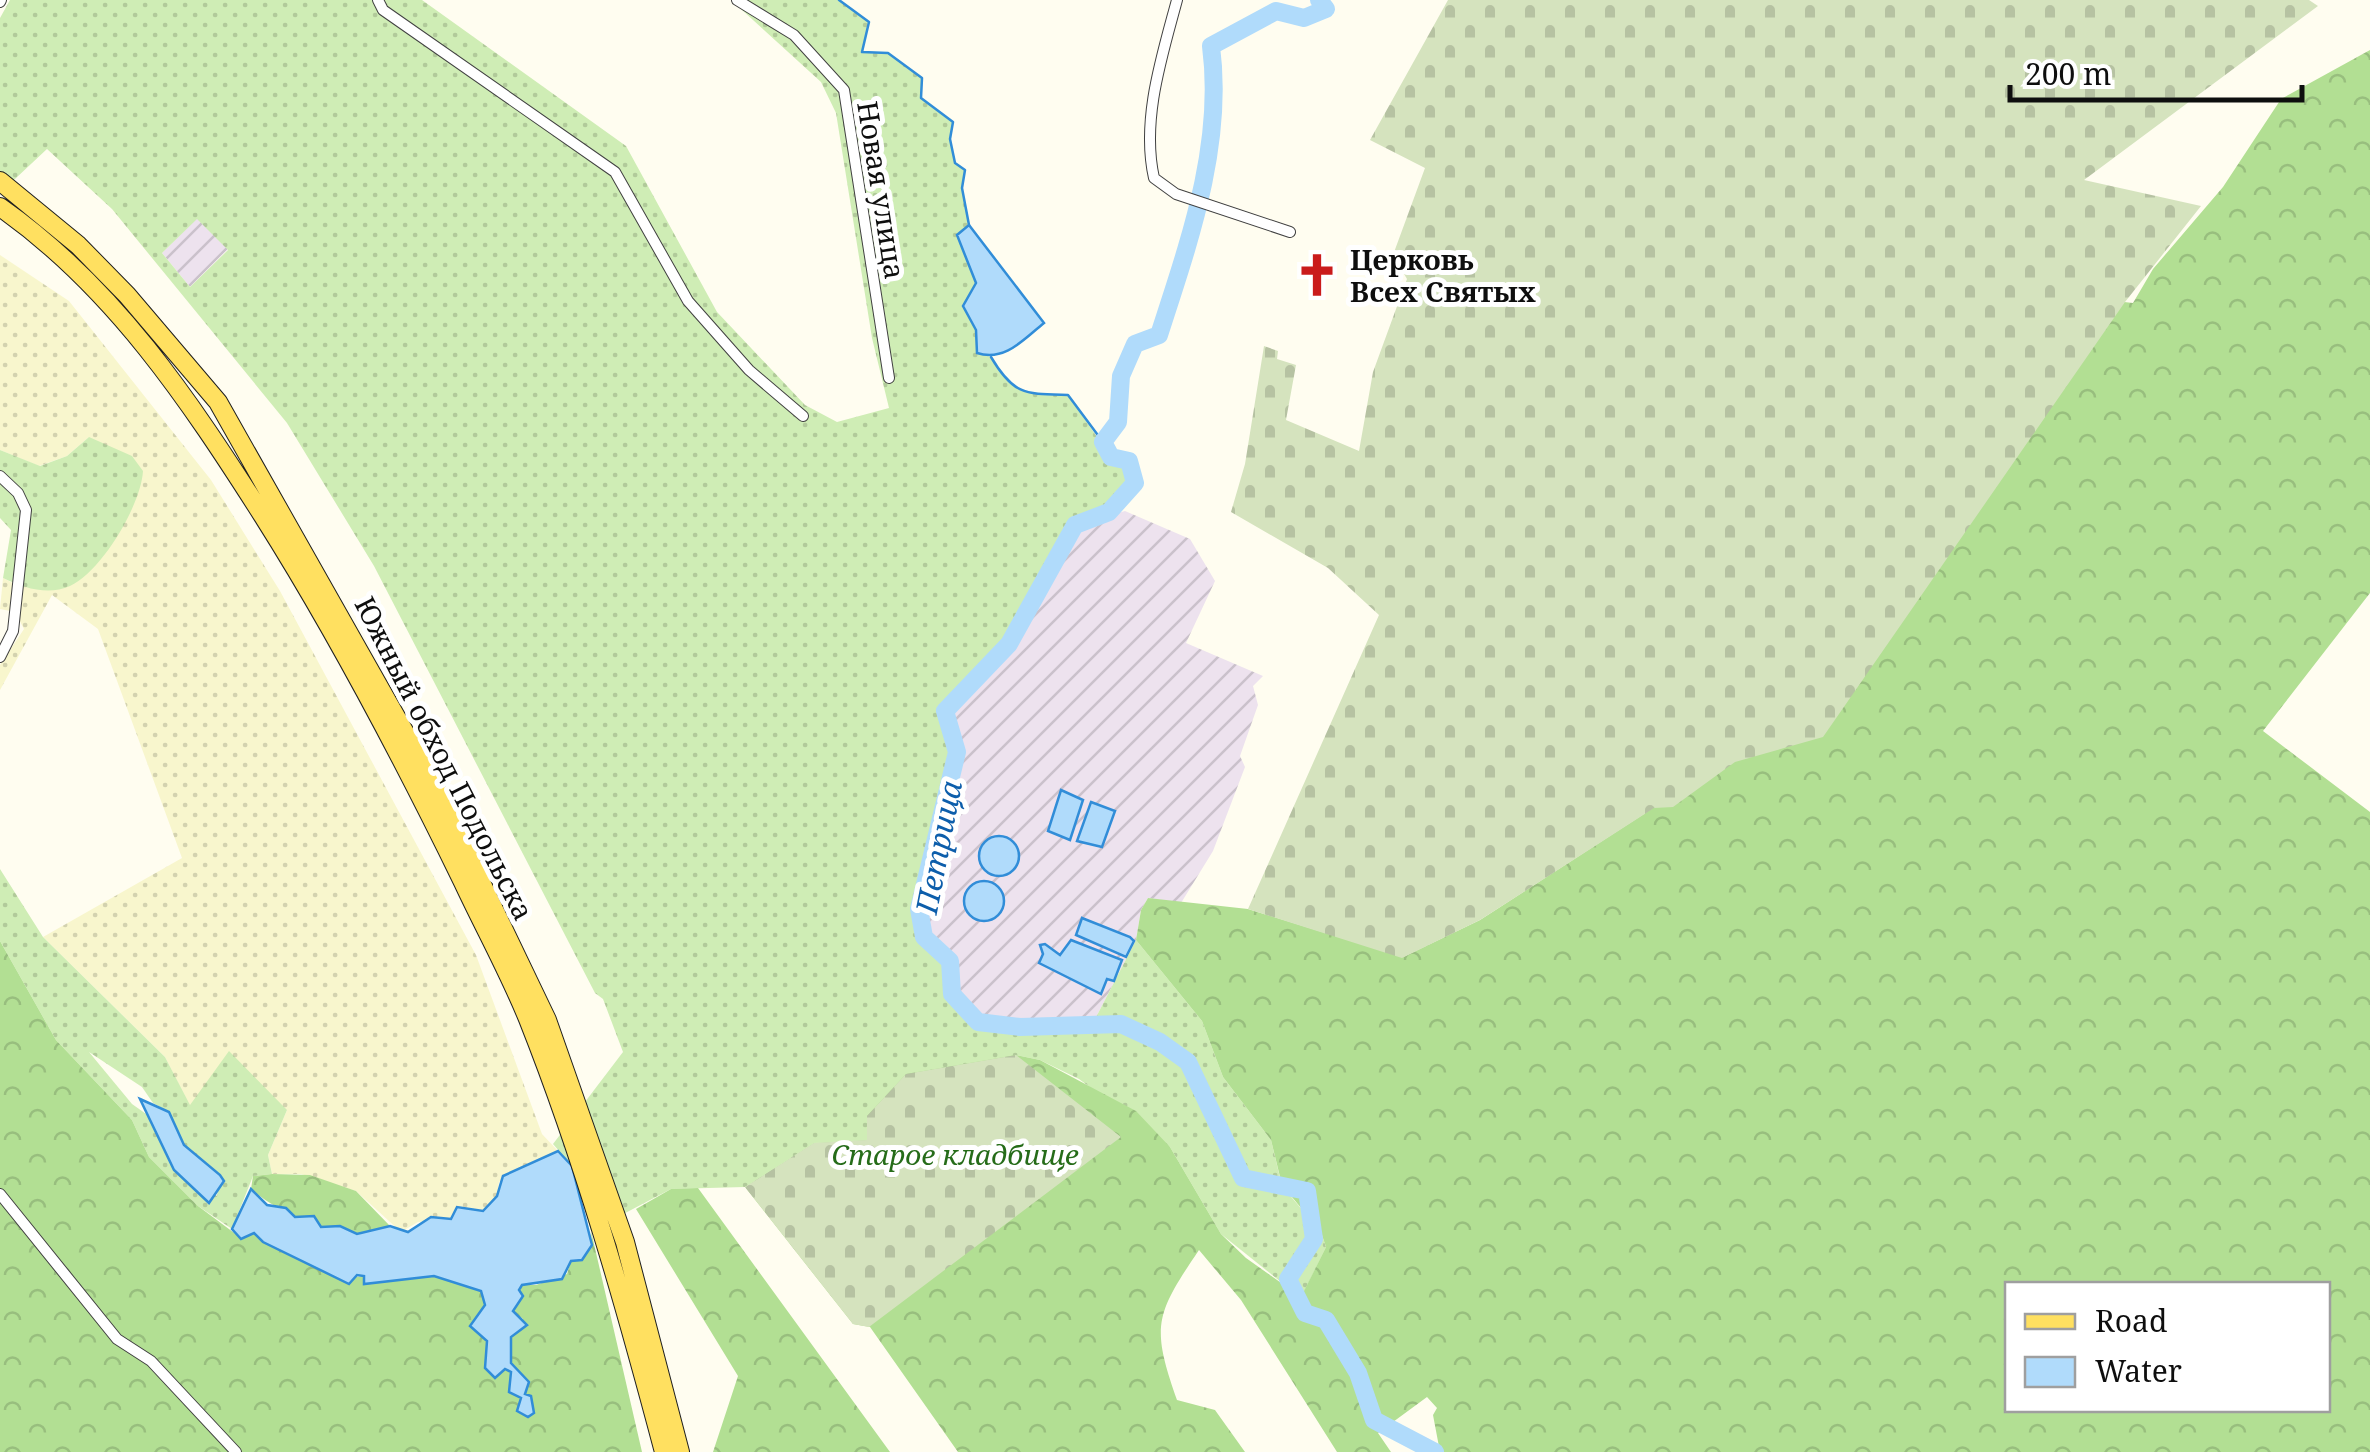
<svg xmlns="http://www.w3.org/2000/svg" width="2370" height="1452" viewBox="0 0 2370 1452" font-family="'Noto Serif',serif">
  <defs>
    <pattern id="industrial-furrows" width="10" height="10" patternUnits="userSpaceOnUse" patternTransform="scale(2.5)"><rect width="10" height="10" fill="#ede2ee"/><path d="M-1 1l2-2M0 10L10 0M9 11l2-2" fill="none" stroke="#cac1cb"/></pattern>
    <pattern id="farmland-dots" width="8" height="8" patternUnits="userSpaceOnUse" patternTransform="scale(2.5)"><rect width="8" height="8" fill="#f8f6cd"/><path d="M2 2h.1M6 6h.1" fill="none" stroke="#d3d2af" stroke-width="1.8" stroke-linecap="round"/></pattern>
    <pattern id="grass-dots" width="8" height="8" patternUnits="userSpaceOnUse" patternTransform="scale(2.5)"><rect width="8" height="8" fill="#cfedb5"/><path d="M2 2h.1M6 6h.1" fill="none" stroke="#b1ca9a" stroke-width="1.8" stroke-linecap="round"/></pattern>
    <pattern id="forest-crowns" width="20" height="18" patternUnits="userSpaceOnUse" patternTransform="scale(2.5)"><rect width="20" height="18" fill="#b2df93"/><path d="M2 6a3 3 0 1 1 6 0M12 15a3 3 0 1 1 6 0" fill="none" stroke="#98be7e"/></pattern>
    <pattern id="cemetery-stones" width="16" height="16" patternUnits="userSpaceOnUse" patternTransform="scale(2.5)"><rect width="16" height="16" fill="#d5e3be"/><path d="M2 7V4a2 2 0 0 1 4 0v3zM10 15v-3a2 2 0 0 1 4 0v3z" fill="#b6c2a2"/></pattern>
  </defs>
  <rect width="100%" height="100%" fill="#fffdf0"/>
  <!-- industrial -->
  <path fill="url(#industrial-furrows)" d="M197,218l31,31 -38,38 -28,-34z
    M1125,511l65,28 25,42 -29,62 77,33 -10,10 5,19 -18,51 5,11 -32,84 -32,52 -33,-5 -7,12 -5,30 -44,85 -72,2 -42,-5 -26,-28 -2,-33 -26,-24 -5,-28 38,-157 -12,-41 64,-67 66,-119z"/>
  <!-- farmland -->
  <path fill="url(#farmland-dots)" d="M0,255l69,46 142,179 69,111 196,364 66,179 16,17 -59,31 -2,14 -14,15 -20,-4 -12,12 -33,3 -17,10 -45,-41 -55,-17h-29l-4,-19 19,-45 -97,-4 -25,-49 -122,-120 139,-79 -84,-229 -46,-34 -52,95v-25l24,-36 -9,-17 -15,-3 3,-31 18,9 68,-150 -22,19 -28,10 -39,-16z"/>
  <!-- grass -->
  <path fill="url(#grass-dots)" fill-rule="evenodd" d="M10,0h412l204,146 91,166 88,93 32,17 52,-14 -17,-70 -36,-225 -15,-31 -90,-82h108l30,22 -7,30 26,1 34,25 -1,20 32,24 -3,17 5,24 10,7 -3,18 7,37 -12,11 19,47 -12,23 12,24 1,23 14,4c23,39 35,37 77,38l43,62 18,4 6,22 -26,29 -34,14 -66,118 -64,67 12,41 -38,157 5,28 26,24 3,33 25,28 42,5 72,-2 44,-85 66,81 21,56 48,63 11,46 39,46 5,15 -25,51 -80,-64 -51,-87 -91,-68 -39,-19 -24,-5 -149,85 -53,3 -69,44 -74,2 -80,42 -19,-65 -19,-22 70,-92 -20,-53 -8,-6 -221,-427 -87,-143 -175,-214 -65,-60 -47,44v-175zM197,219l31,31 -38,37 -28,-34z
    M89,437l43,19 11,15c-2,34 -41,100 -73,115 -22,10 -46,2 -67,-8l8,-48 -11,-12v-68l40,16 27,-10z
    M0,869l43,68 122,120 25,48 39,-54 58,59 -19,45 4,19 -19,2 -21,53 -34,-23 -49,-49 -17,-37 -76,-80 -56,-99zM89,1052l53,35 11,16 16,9 15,33 36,30 -3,21 -47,-32 -21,-48 -17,-12z"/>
  <!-- forest -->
  <path fill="url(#forest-crowns)" fill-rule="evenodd" d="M2370,50v543l-107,138 107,81v640h-930l-7,-37 4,-7 -10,-11 -49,36 13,19h-54l-96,-152 -42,-50c-44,65 -48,76 -22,150l38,10 30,42h-287l-88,-125 -17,-3 -108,-137 69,-44 53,-3v-24l39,-42 110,-19 24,5 96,51 34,36 51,87 25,24 55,39 25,-50 -5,-15 -39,-47 -11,-45 -48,-63 -21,-56 -66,-81 5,-30 7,-12 100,11 155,48 77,-37 173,-112 471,-506 9,1 20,-34 70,-82 58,-88zM2008,1284h320v126h-320z
    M0,941l56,99 76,80 17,37 49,49 43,32 12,-5 10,9 75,37 26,-3v7l70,-7 47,15 4,14 -7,11 11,32 23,24 -3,13 12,13v7l13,8 -3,-16 -6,-3 4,-12 -18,-18v-27l12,-18 -10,-8 9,-26h14l31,-11 4,-13 21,-16 -1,-14 51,221h-642z
    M272,1174l38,1 46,16 34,35 -33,8 -18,-8 -19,1 -6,-11 -13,3c-18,-9 -33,-15 -50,-30l2,-13z
    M698,1188l192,264h-177l25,-76 -102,-167 35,-20z"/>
  <!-- cemetery -->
  <path fill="url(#cemetery-stones)" d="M1448,0h861l9,6 -234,174 117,26 -76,96 -302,435 -88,25 -62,45 -19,1 -174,112 -78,38 -154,-49 131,-294 -51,-47 -97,-56 14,-48 19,-118 14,5 -1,8 19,6 -10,55 73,31 14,-79 34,-93 -14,-24 32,-87 -55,-28z
    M1016,1055l105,82 -252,190 -16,-3 -108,-137 69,-44 53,-3v-24l39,-42z"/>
  <!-- water -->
  <path fill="#b0dbfb" stroke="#318dd8" stroke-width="2.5" d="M969,225l75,98c-20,16 -39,39 -67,30l-1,-23 -13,-24 13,-23 -19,-48z
    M1061,790l22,10 -13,40 -22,-9z
    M1091,802l24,9 -13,36 -25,-6z
    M979 856a20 20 0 1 1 40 0a20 20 0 1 1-40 0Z
    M964 901a20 20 0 1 1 40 0a20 20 0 1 1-40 0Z
    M1082,918l48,19 4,4 -8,16 -50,-22z
    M1071,940l51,20 -8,21 -7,-2 -6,15 -62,-31 4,-9 -3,-9 5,-1 15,11z
    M140,1099l29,13 15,33 36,30 4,6 -15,22 -35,-33z
    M558,1151l14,15 20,79 -10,15 -11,1 -9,18 -40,6 -3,5 4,6 -10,15 14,14 -16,12v26l18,19 -4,12 6,2 3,17 -6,4 -11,-6 4,-13 -12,-6 2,-20 -6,-3 -10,9 -10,-10 2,-27 -17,-15 15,-21 -4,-14 -47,-15 -70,8v-8l-7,-1 -8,9 -86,-42 -9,-9 -13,6 -9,-10 19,-40 16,16 19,3 9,9 19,-1 7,11 19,-1 17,8 33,-8 18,6 23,-15 20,2 6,-12 26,4 14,-15 6,-20z"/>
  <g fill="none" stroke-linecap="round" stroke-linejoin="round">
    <!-- stream -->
    <path stroke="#318dd8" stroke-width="2.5" d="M839,0l30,22 -7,30 26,1 34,25 -1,20 32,24 -3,17 5,24 10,7 -3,18 7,37
      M991,357c23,39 35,37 77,38l35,47"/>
    <!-- river -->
    <path stroke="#b0dbfb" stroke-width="18" d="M1319,0l7,9 -22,9 -28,-7 -65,35c13,99 -22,196 -52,289l-24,9 -14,32 -3,46 -15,20 8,15 18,4 6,22 -26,29 -34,13 -66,119 -64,67 12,41 -38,157 5,28 26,24 2,33 26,28 42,5 101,-3 39,18 28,20 55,116 64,13 7,48 -26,40 17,34 21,7 32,53 16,47 61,32"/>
    <!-- street casing -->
    <g stroke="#414141" stroke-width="12">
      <path id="street" d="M378,0l5,10 232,162 73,129 61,69 54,46
        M737,0l57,35 50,55 45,288
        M1177,0c-15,56 -36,120 -23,178l22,16 114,38
        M0,2l1,-2
        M0,476l18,17 8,17 -13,121 -13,26
        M0,1194l117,145 34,22 85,91"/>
    </g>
    <!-- primary casing -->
    <g stroke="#1f1f1f" stroke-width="20">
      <path id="primary" d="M0,181l78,64 49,50 91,107 216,382 113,236 78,222 55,210
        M0,207c114,80 189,193 263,309 74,117 139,241 200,366 21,45 46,90 65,137 56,141 97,286 136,433"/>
    </g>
    <!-- street -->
    <use href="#street" stroke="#fff" stroke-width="10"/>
    <!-- primary -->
    <use href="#primary" stroke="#ffe060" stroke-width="18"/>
  </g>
  <!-- icons -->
  <defs>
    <g id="church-bare" transform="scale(3.45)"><path d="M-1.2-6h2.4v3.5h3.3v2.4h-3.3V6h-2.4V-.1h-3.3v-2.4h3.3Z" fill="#ca1b1b" stroke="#fff" stroke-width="2.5" paint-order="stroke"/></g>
  </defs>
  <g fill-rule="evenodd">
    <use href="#church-bare" x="1317" y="275"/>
  </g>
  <g text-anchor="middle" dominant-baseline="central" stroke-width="10" stroke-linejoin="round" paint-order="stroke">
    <!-- street labels -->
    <g font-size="28" fill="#0e0e0e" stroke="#fff">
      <text transform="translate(882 190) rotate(81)">Новая улица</text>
      <text transform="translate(445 758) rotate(63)">Южный обход Подольска</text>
    </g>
    <!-- poi labels -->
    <g font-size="28" font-weight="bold" fill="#0e0e0e" stroke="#fff" text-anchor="start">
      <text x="1350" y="259">Церковь<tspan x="1350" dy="32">Всех Святых</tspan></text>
    </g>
    <!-- park labels -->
    <g font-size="28" font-style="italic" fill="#266c19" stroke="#fff">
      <text x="955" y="1154">Старое кладбище</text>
    </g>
    <!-- water labels -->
    <g font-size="30" font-style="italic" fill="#0d5eab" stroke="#fff">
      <text transform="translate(938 847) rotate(-79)">Петрица</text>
    </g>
  </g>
  <!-- legend -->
  <rect x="2005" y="1282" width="325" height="130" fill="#ffffff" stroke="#9f9f9f" stroke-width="2.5"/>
  <rect x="2025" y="1314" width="50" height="15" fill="#ffe060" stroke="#9f9f9f" stroke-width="2.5"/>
  <text x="2095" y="1332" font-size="30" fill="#0e0e0e">Road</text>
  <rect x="2025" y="1357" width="50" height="30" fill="#b0dbfb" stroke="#9f9f9f" stroke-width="2.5"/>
  <text x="2095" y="1382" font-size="30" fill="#0e0e0e">Water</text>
  <!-- scale -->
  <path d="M2010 85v15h292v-15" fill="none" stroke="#0e0e0e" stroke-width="5"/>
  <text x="2025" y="85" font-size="30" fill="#0e0e0e" stroke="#ffffff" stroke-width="8" paint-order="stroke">200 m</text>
</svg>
